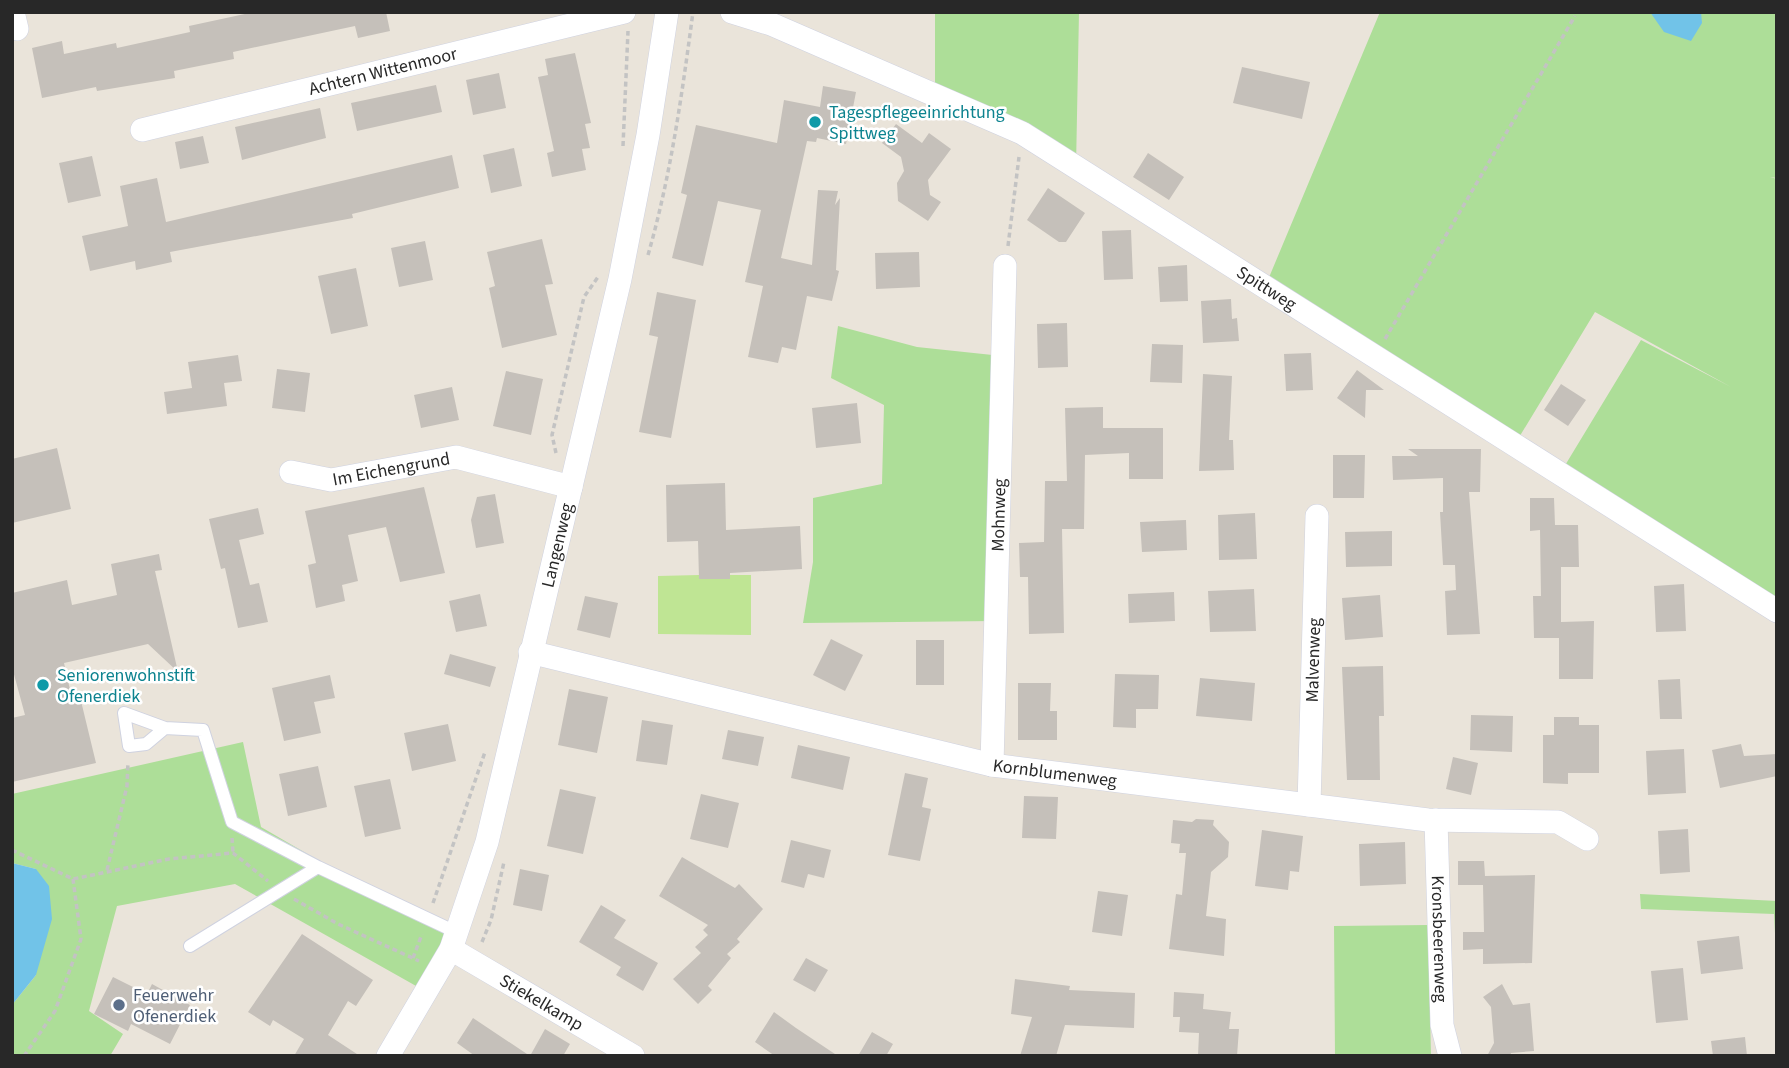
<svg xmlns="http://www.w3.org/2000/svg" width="1789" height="1068" viewBox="0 0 1789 1068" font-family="'Source Sans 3',sans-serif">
  <rect width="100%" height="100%" fill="#eae4da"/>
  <!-- green -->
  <path fill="#adde98" d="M935,12h144l-3,155 -141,-73z
    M1380,12h397v166l-7,-1 7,2v430l-216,-137 80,-132 90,47 -136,-75 -80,132 -250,-157z
    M838,326l79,21 85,9 -7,265 -192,2 10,-61v-64l69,-14 2,-79 -53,-27z
    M243,742l18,85 193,112 -29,52 -190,-107 -118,22 -28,105 34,23 -13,22h-98v-51l24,-30v-106l-24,-6v-69z
    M1640,894l137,7v71l-3,-58 -133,-5z
    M1428,925l3,131h-96l-1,-130z"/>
  <!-- pitch -->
  <path fill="#bfe594" d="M699,575v4h30l1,-4h21v60l-93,-1v-58z"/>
  <!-- water -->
  <path fill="#71c3e8" d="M1650,12h51l1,11 -11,18 -27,-9z
    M12,863l24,6 13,17 3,33 -16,56 -24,30z"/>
  <!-- building -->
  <path fill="#c5c0ba" d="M254,12h132l4,19 -32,7 -3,-12 -122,26 1,7 -60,12 1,7 -78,13 -1,-4 -54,11 -10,-50 30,-7 2,13 52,-11 1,5 73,-16 -1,-6z
    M575,53l16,70 -6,1 5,24 -8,1 4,21 -34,7 -5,-24 7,-2 -16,-74 10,-2 -3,-16z
    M1242,67l68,15 -8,37 -69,-16z
    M499,73l7,35 -33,7 -7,-35z
    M436,85l6,27 -85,19 -6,-28z
    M823,86l33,6 -10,52 -29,-6 -1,4 -9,-1 -26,117 31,7 6,-75 20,1 -3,14 5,-7 -4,72 3,1 -7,30 -25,-5 -11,54 -14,-3 -4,16 -30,-6 15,-71 -18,-4 16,-72 -43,-9 -15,65 -31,-8 15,-63 -6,-2 15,-68 81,18 7,-43 36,7z
    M320,108l6,30 -84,22 -7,-33z
    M896,124l26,19 7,-10 22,16 -23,31 2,15 11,7 -13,19 -30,-20 -1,-18 7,-12 -3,-14 -19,-14z
    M203,136l6,27 -29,6 -5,-27z
    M514,148l8,38 -31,7 -8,-38z
    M1148,153l36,24 -15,23 -36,-23z
    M452,155l7,33 -107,26 1,4 -183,34 2,10 -36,8 -1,-9 -45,10 -8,-35 46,-10 -8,-40 37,-8 9,44z
    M92,156l9,40 -33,7 -9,-40z
    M1048,188l37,25 -19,29h-7l-32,-22z
    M1131,230l2,49 -29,1 -2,-49z
    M542,239l11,45 -8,1 12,50 -55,13 -13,-60 6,-2 -8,-34z
    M425,241l8,39 -34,7 -8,-39z
    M919,252l1,35 -44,2 -1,-36z
    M1187,265l1,36 -28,1 -2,-35z
    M356,268l12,58 -37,8 -13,-58z
    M657,292l39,8 -25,138 -32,-6 19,-95 -9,-2z
    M1231,299l1,20 5,-1 2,23 -36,2 -2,-42z
    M1067,323l1,44 -30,1 -1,-44z
    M1152,344l31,1 -1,38 -32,-1z
    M1311,353l2,37 -27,1 -2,-37z
    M238,355l4,26 -18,2 3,23 -60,8 -3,-22 28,-4 -4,-26z
    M277,369l33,4 -5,39 -33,-4z
    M1357,370l27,20h-18l-1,28 -28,-20z
    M506,371l37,8 -12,56 -38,-9z
    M1203,374l29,2 -3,64h4l1,30 -35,1z
    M1561,384l25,16 -18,26 -24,-16z
    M452,387l7,33 -38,8 -7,-33z
    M857,403l4,40 -45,5 -4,-40z
    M1103,407v21h60v51h-34v-26l-44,2 -1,74h-22l2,104 -35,1 -1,-57h-8l-1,-34 25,-1 1,-61h22l-2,-73z
    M57,448l14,61 -59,14v-64z
    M1408,449h73l-1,43h-11l11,142 -33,1 -2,-44 11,-1 -1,-25h-12l-3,-53h3v-34l-50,2 -1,-24h26z
    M1333,455h32l-1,43h-31z
    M725,483l1,47 74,-4 2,43 -72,4v6h-31l-1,-38 -31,1 -1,-57z
    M424,487l21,86 -45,9 -14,-55 -38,8 10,46 -16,4 3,16 -29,7 -8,-43 8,-2 -11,-52z
    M495,494l9,49 -28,5 -5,-28 6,-23z
    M1530,498h24l1,27h23l1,42h-18v55l33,-1 -1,58h-34v-41h-25l-1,-42h8l-1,-66 -10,1z
    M258,508l6,26 -25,6 11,45 9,-2 9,39 -30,6 -13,-60 -4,1 -12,-50z
    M1255,513l2,46 -38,1 -1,-45z
    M1186,520l1,30 -45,2 -2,-30z
    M1392,531v35l-46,1 -1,-35z
    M159,554l3,16 -7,1 23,101 -30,-28 -84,19 9,40 8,-2 15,62 -84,19v-64l13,-3 -13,-48v-74l55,-13 5,25 45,-10 -6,-31z
    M1684,584l2,47 -30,1 -2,-46z
    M1254,589l2,42 -46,1 -2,-41z
    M1174,592l1,29 -46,2 -1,-29z
    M480,594l7,32 -31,6 -7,-31z
    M1380,595l3,42 -38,3 -3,-42z
    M585,596l33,7 -8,35 -33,-8z
    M831,639l32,16 -18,36 -32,-16z
    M916,640h28v45h-28z
    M450,654l46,13 -6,20 -46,-13z
    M1383,666l1,50h-5l1,64h-33l-5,-113z
    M1115,674l44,1 -1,34h-22v19l-23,-1z
    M330,675l5,23 -21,4 7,31 -37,8 -12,-53z
    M1200,678l55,5 -3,38 -56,-5z
    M1680,679l2,40h-22l-2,-39z
    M1018,683h33l-1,28h7v29h-39z
    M569,689l39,8 -11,56 -39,-8z
    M1471,715l42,1 -1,36 -42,-2z
    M1554,717h25v8h20v48h-31v11l-25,-1v-48h11z
    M642,720l31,5 -6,40 -31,-4z
    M448,724l8,37 -44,10 -8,-38z
    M728,730l36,7 -6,29 -36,-7z
    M1741,744l3,12 33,-2v22l-57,12 -8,-38z
    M798,745l52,12 -7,33 -52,-12z
    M1684,749l2,44 -38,2 -2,-44z
    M1453,757l25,6 -7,32 -25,-6z
    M318,766l9,41 -39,9 -9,-42z
    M905,773l23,5 -6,29 9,2 -11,52 -32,-6z
    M390,779l11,50 -36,8 -11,-51z
    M560,789l36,8 -13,57 -36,-8z
    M701,794l38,9 -11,45 -38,-9z
    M1024,796l34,1 -2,42 -34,-1z
    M1196,819l18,1 -1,5 16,17 -1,15 -17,15 -5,44 20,3 -2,37 -55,-7 7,-55 6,1 4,-42h-7l1,-9 -9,-1 2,-23 19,2z
    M1688,829l2,43 -30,2 -2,-43z
    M1262,830l41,6 -4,36 -9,-1 -2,19 -33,-4z
    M791,840l40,10 -7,28 -16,-4 -4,14 -23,-6z
    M1405,842l1,42 -46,2 -1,-42z
    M682,857l53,31 4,-4 24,25 -26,30 3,3 -13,12 4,4 -23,28 4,4 -14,14 -25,-25 28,-26 -6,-6 13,-12 -5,-5 5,-5 -49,-29z
    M1458,861h26l1,15 50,-1 -3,88 -49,1v-15l-20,1v-18h21l-1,-47h-25z
    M520,869l29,6 -7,36 -29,-6z
    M1098,891l30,4 -6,41 -30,-4z
    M601,905l25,15 -12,18 44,25 -15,28 -27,-16 5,-8 -42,-25z
    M302,934l71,46 -17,26 -8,-5 -20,34 32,21h-66l10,-17 -31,-19 -3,6 -22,-14z
    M1739,936l4,33 -42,5 -4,-33z
    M806,958l22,12 -13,22 -22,-12z
    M1683,968l5,52 -32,3 -5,-52z
    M113,977l34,17 5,-10 38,21 -20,39 -39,-20 -3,7 -34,-17z
    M1015,979l55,7 -1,4 66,3 -1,35 -69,-3 -9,31h-36l12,-39 -21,-3z
    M1502,984l11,21 17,-2 4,48 -23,2 -1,3h-23l7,-13 -3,-36 -8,-10z
    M1174,992l30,2 -1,15 28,3 -2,17h10l-2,27h-39l1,-23 -20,-1 1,-15h-7z
    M774,1012l22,16 42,28h-63l-20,-14z
    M473,1018l57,38 15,-27 25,15 -7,12h-88l-18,-13z
    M872,1032l21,12 -7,12h-28z
    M1745,1037l2,19h-34l-2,-15z"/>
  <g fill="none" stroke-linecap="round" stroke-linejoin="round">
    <!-- lane casing -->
    <g stroke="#cfd2e0" stroke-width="14">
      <path id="lane" d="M165,728l-19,16 -17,2 -5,-33 41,15 38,2 29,92 86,45 140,66
        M190,946l128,-79"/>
    </g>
    <!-- street casing -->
    <g stroke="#cfd2e0" stroke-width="24">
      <g id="street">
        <path d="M13,12l4,17"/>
        <path id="s1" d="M732,12l39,12 251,109 755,478"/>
        <path id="s2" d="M142,130l482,-118"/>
        <path id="s3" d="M291,472l40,8 125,-23 115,30"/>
        <path id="s4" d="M530,652l462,113 436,55 130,2 29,17"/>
        <path id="s5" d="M992,765l13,-499"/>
        <path id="s6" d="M1309,805l8,-289"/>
        <path id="s7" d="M1436,820l6,205 8,31"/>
        <path id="s8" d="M451,949l182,107"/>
        <path id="s9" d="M388,1056l63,-107 36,-107 133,-563 28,-144 19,-123"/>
      </g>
    </g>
    <!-- path -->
    <path stroke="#c3c3c3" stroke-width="3.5" stroke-dasharray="5 3.5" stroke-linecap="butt" d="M623,146l5,-115
      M1008,246l11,-89
      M648,255c23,-80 34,-161 45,-243
      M1385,339l190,-323
      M556,453l-4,-18 32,-138 14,-20
      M232,838l1,15
      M12,850l61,29 96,-20 64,-6 35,28
      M107,870l20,-84 1,-24
      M294,899l44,25 81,37
      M433,903l52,-151
      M482,942l9,-22 13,-58
      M413,958l9,-24
      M24,1056l31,-45 26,-72 -8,-60"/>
    <!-- lane -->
    <use href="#lane" stroke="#fff" stroke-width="12"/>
    <!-- street -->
    <use href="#street" stroke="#fff" stroke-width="23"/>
  </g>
  <!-- markers -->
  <g fill="#0f9aa8" stroke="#fff" stroke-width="2.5">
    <circle cx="815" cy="122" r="7"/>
    <circle cx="43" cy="685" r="7"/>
  </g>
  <circle fill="#5c6f8a" stroke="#fff" stroke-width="2.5" cx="119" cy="1005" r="7"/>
  <g text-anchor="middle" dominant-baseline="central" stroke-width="5" stroke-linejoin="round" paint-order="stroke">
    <!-- street labels -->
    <g font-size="18" fill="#282828" stroke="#fff">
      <text stroke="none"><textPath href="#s2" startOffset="248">Achtern Wittenmoor</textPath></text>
      <text stroke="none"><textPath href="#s1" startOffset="604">Spittweg</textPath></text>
      <text stroke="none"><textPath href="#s3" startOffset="102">Im Eichengrund</textPath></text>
      <text stroke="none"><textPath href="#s5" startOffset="250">Mohnweg</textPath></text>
      <text stroke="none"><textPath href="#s9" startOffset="542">Langenweg</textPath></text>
      <text stroke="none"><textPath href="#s6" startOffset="145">Malvenweg</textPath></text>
      <text stroke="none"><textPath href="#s4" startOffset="539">Kornblumenweg</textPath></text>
      <text stroke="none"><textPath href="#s7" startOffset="119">Kronsbeerenweg</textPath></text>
      <text stroke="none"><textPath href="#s8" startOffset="105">Stiekelkamp</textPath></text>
    </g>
    <!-- culture labels -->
    <g font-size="18" fill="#0d838f" stroke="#fff" text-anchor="start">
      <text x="829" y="112">Tagespflegeeinrichtung<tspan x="829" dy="21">Spittweg</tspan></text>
      <text x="57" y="675">Seniorenwohnstift<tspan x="57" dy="21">Ofenerdiek</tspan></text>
    </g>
    <!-- service labels -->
    <g font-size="18" fill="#4e5e75" stroke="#fff" text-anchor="start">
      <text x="133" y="995">Feuerwehr<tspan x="133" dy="21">Ofenerdiek</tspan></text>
    </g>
  </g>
  <!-- border -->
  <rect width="1789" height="1068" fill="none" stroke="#282828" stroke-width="28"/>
</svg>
